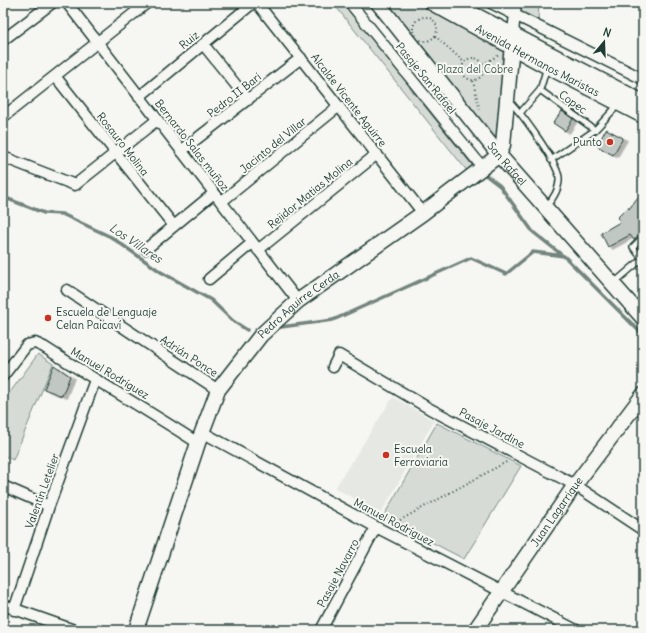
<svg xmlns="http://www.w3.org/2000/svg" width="646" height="633" viewBox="0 0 646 633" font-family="Delius,sans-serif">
  <defs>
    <filter id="shadow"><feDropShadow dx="4.5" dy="2.5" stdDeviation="0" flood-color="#0004"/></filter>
  </defs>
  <rect width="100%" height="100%" fill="#f6f6f2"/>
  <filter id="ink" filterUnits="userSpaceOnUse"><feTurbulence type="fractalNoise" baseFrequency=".025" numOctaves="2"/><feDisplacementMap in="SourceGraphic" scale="8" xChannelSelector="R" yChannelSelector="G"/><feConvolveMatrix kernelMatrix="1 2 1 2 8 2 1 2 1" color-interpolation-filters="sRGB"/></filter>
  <g filter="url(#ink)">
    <!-- built -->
    <path fill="#e6e8e4" d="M393,397l41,24 -53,92 -46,-25z"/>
    <!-- green -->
    <path fill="#d6dbd6" stroke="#7a8c85" d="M333,3h11l131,163 -7,6z
      M384,3h34l88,49 -8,92z
      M520,3h19l-1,18 -18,-10z
      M38,354l15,10 -40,96 -10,-5v-53z
      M437,423l84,43 -57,93 -81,-42z"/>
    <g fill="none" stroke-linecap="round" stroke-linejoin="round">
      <!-- stream -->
      <path stroke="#72847d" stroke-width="3.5" d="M411,87l65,81
        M483,173l17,13 33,46 29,23
        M3,197l41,16 18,1 49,23 50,35 50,28 22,21 14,9
        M281,327l52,-7 138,-62 35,16 27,-22 31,4 79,79"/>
    </g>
    <!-- building -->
    <path fill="#c1c8c3" stroke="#1f3d34" filter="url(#shadow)" d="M570,99l11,8 -3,5 -12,-8z
      M562,111l11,8 -8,12 -12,-8z
      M606,129l17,9 -10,17 -16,-9z
      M638,197l5,5v31l-9,7 -4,-5 -22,12 -7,-14 19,-11 -2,-5 10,-10 1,2z
      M54,365l16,11 -8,20 -18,-7z"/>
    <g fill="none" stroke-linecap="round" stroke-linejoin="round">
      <!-- lane casing -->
      <g stroke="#1f3d34" stroke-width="8">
        <path id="lane" d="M540,90l55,40
          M510,102c12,12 46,58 49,75 1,11 -6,23 -14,30
          M521,112l19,-22 7,-23
          M551,160l44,-30 23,-25
          M643,237l-10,10 10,13
          M614,283l28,-24"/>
      </g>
      <!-- street casing -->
      <g stroke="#1f3d34" stroke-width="13">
        <path id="street" d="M67,3l231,298
          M257,3l166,210
          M350,3l133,165
          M491,3l152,76
          M513,33l3,-30
          M3,40l49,-37
          M203,44l45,56
          M55,76l119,150
          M139,97l114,-94
          M3,117l144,-114
          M181,151l120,-93
          M3,157l72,28 82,-65
          M221,202l118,-96
          M146,249l68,-56
          M258,250l119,-96
          M209,279l43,-36
          M67,290l151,100
          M333,367l6,-12 91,54 145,76 68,45
          M3,376l24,-31 8,-2 9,4c51,33 103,63 154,96
          M202,432l174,95 200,103
          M3,486l46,20
          M3,605l71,25
          M14,610l35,-104 46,-126
          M321,630l55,-103"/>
      </g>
      <!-- secondary casing -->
      <g stroke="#1f3d34" stroke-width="17">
        <g id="secondary">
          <path id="s1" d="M378,3l121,152 144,163"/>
          <path id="s2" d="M432,3l116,64 95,49"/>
          <path d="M452,3l191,99"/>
          <path id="s3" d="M136,630l62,-187 20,-53 43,-55 37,-34 125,-88 76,-58 4,-10 10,-112"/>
          <path id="s4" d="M475,630l100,-145 68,-90"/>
        </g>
      </g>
      <!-- path -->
      <path stroke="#1f3d34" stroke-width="2" stroke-dasharray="1 3" stroke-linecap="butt" d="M413 29a12 12 0 1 1 24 0a12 12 0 1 1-24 0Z
        M435,36l29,26
        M462 69a11 11 0 1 1 22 0a11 11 0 1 1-22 0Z
        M483,64l16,-9
        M473,81l7,30
        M393,524l115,-63"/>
      <!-- lane -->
      <use href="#lane" stroke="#f6f6f2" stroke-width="5"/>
      <!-- street -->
      <use href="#street" stroke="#f6f6f2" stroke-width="10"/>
      <!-- secondary -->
      <use href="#secondary" stroke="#f6f6f2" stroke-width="14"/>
    </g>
  </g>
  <!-- markers -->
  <g fill="#c8321e" stroke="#f6f6f2" stroke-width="1.5">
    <circle cx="610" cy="142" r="4"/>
    <circle cx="48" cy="318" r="4"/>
    <circle cx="386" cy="455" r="4"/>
  </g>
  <g text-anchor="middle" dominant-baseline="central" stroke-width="4" stroke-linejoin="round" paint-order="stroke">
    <!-- street labels -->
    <g font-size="11" fill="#1f3d34" stroke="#f6f6f2">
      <text transform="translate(189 40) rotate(-39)">Ruiz</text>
      <text stroke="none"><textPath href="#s2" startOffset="120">Avenida Hermanos Maristas</textPath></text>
      <text transform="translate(426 78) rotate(51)">Pasaje San Rafael</text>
      <text transform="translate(234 95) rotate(-38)">Pedro II Bari</text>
      <text transform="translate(349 100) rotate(52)">Alcalde Vicente Aguirre</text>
      <text transform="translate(573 102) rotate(35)">Copec</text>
      <text transform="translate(123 144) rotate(52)">Rosauro Molina</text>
      <text transform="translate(192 145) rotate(52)">Bernardo Salas muñoz</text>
      <text transform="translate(273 145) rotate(-39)">Jacinto del Villar</text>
      <text stroke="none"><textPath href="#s1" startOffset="206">San Rafael</textPath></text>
      <text transform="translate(310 193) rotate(-39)">Rejidor Matias Molina</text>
      <text stroke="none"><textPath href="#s3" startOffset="372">Pedro Aguirre Cerda</textPath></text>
      <text transform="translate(189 356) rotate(33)">Adrián Ponce</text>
      <text transform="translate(110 373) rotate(31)">Manuel Rodríguez</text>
      <text transform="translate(492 428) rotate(28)">Pasaje Jardine</text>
      <text transform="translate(42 491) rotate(-70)">Valentín Letelier</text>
      <text stroke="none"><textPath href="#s4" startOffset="144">Juan Lagarrigue</textPath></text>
      <text transform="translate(394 522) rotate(28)">Manuel Rodríguez</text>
      <text transform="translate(338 573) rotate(-62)">Pasaje Navarro</text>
    </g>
    <!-- park labels -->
    <g font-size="11" fill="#445d54" stroke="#f6f6f2">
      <text x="475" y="69">Plaza del Cobre</text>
    </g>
    <!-- poi labels -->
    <g font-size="11" fill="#1f3d34" stroke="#f6f6f2" text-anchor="start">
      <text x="602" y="142" text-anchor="end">Punto</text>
      <text x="56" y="312">Escuela de Lenguaje<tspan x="56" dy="13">Celan Paicaví</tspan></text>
      <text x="394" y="449">Escuela<tspan x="394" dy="13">Ferroviaria</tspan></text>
    </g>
    <!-- water labels -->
    <g font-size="12" font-style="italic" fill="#425a52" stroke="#f6f6f2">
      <text transform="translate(136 243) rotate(34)">Los Villares</text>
    </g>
  </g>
  <!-- margin -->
  <rect width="646" height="633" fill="none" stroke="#f6f6f2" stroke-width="16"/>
  <rect x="8" y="8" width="630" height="617" fill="none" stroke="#1f3d34" stroke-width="1.5" filter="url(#ink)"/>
  <!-- north arrow -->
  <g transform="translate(604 42) rotate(19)" stroke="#f6f6f2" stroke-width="3" paint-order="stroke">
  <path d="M0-3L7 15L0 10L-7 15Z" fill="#1f3d34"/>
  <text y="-6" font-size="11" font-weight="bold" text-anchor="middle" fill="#1f3d34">N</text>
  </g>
</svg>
